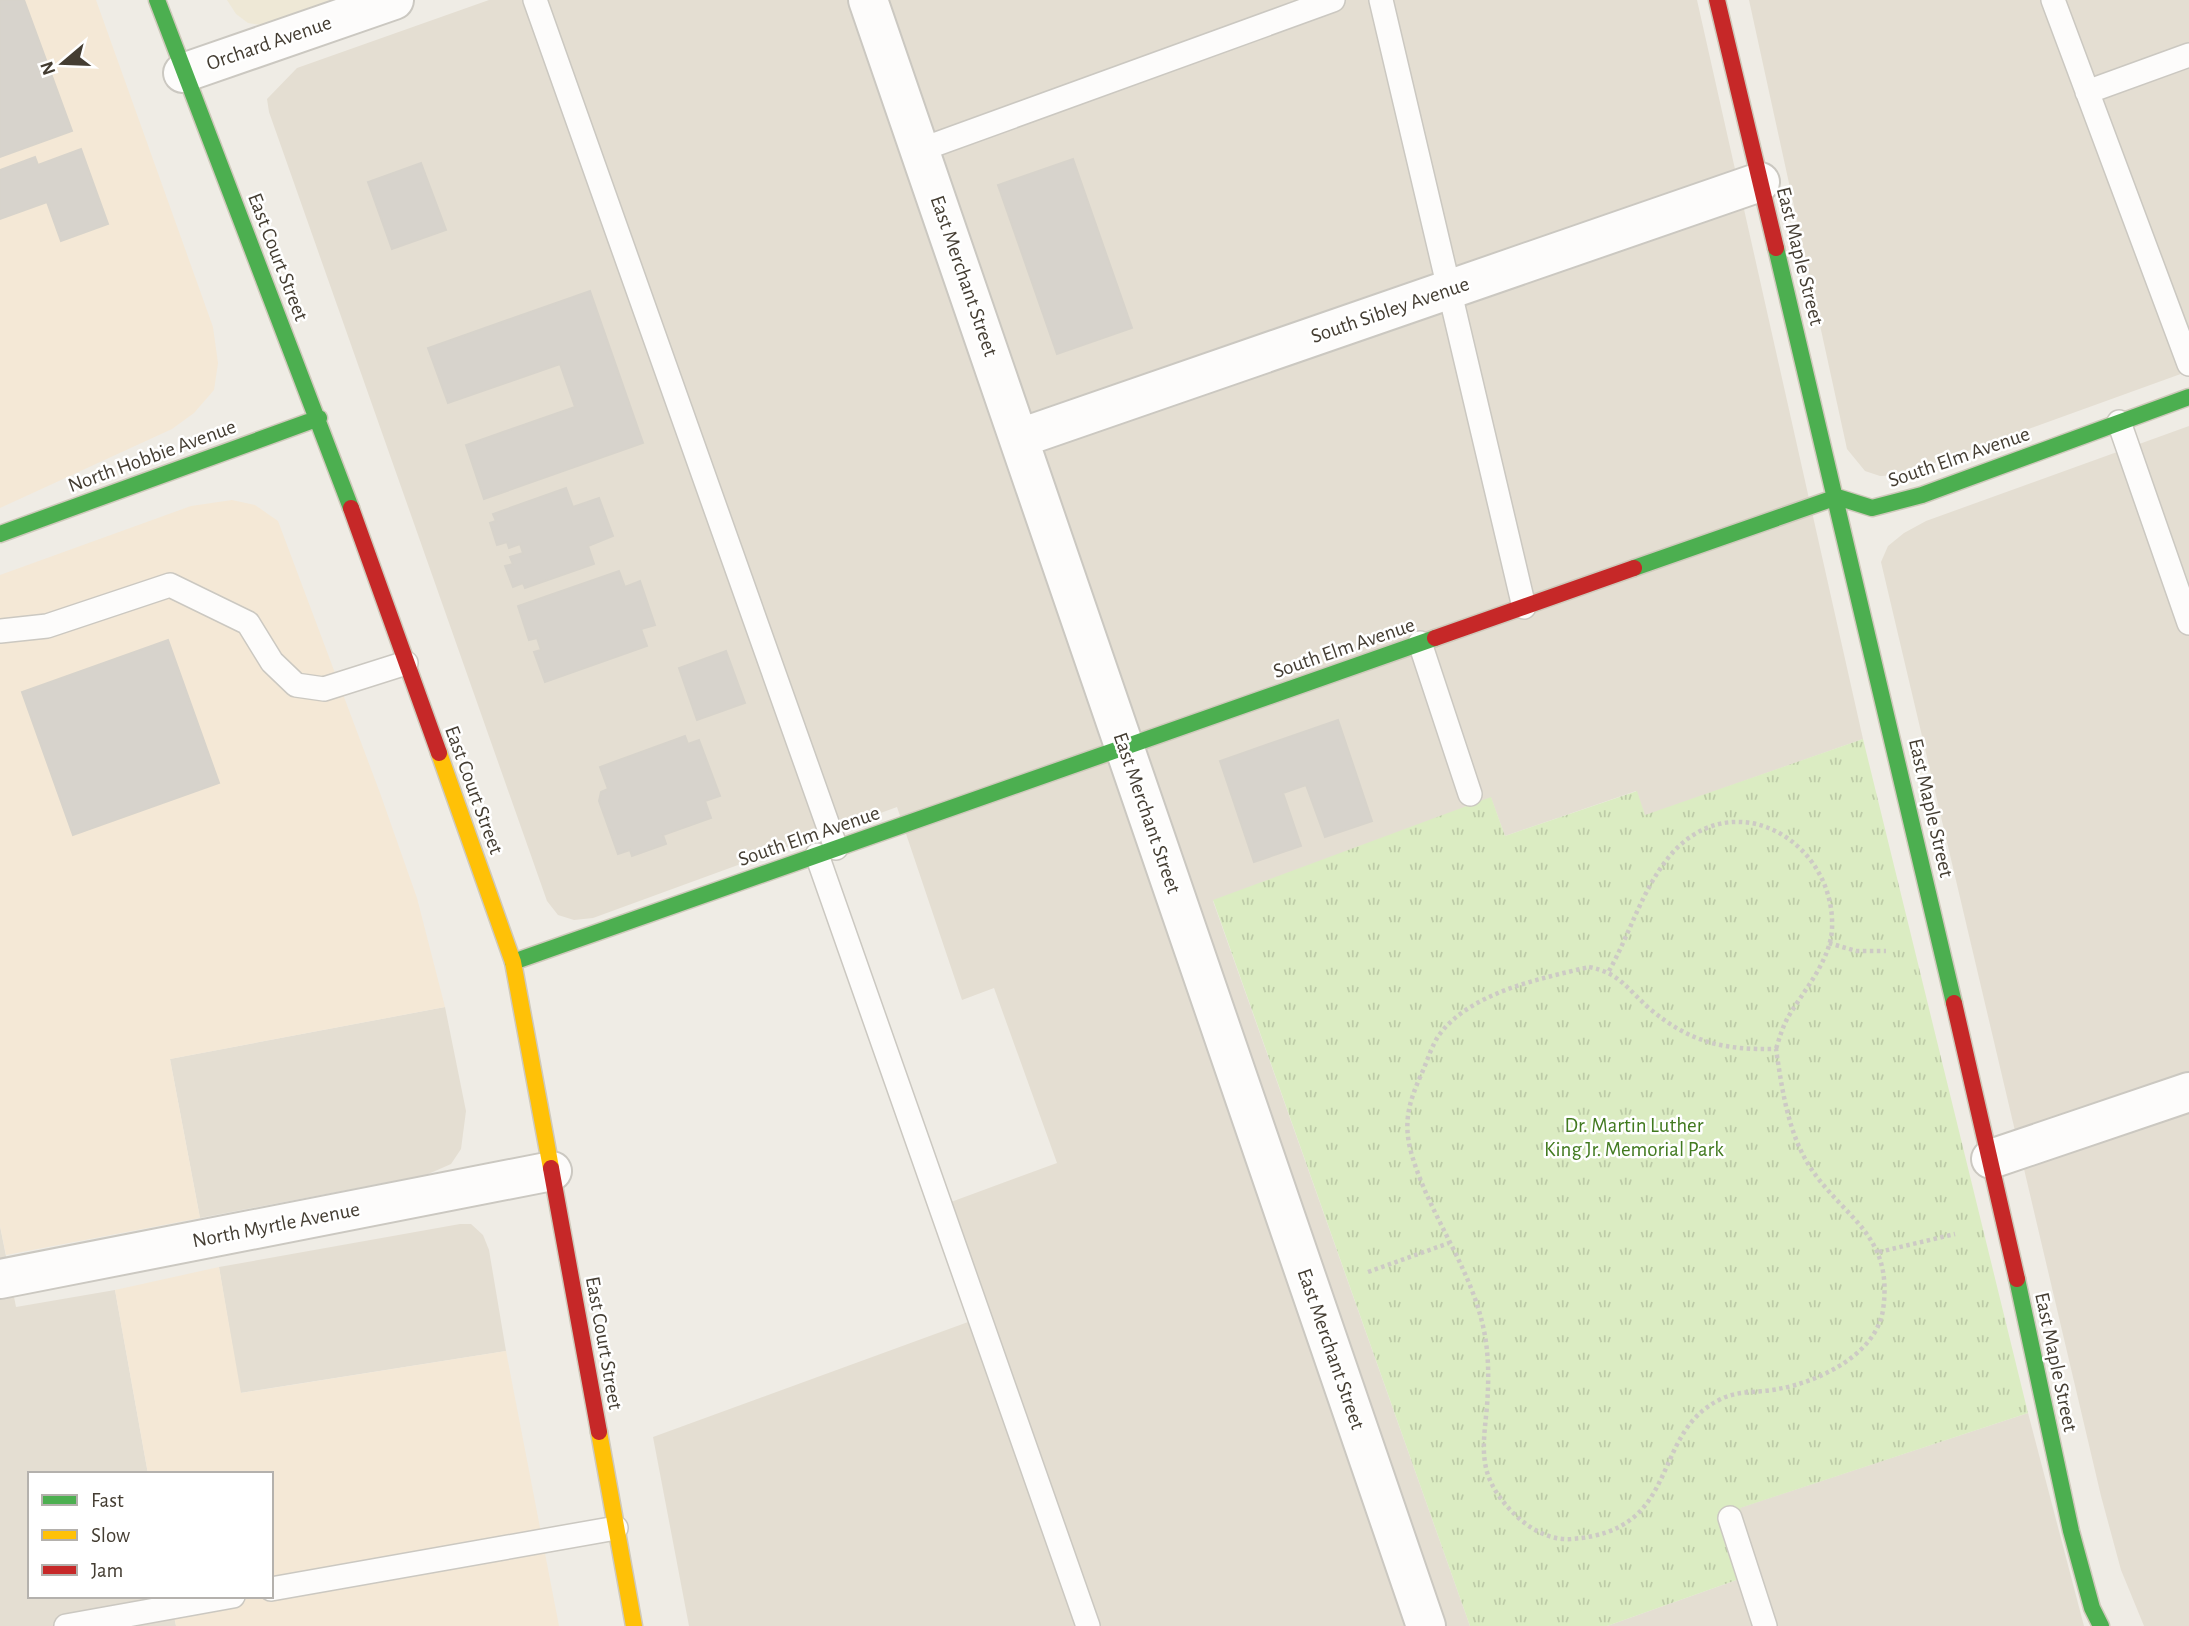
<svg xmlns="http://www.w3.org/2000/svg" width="2189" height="1626" viewBox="0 0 2189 1626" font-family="'Alegreya Sans',sans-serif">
  <defs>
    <pattern id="park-tufts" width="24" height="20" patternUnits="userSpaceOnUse" patternTransform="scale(1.75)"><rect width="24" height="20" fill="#dbecc2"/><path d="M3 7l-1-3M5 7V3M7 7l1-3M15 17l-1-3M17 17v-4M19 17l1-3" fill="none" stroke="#bdcba7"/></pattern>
  </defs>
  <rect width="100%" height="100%" fill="#efece5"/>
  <!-- residential -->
  <path fill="#e4ded2" d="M489,0h1208l166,739 -218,77 -9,-25 -131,45 -14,-38 -278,103 257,725h-781l-36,-189 337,-123 -39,-112 106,-39 -63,-175 -32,12 -65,-193 -304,111 -19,2 -16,-5 -11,-14 -278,-789 -2,-13 30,-31z
    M1749,0h440v371l-288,104 -21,1 -15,-5 -18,-22z
    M2189,426v1200h-45l-23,-56 -20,-74 -220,-934 7,-16 16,-13 22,-12z
    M445,1007l21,104 -5,38 -10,15 -25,11 -226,43 -30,-159z
    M460,1224h11l12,11 6,15 17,101 -266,42 -21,-126z
    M0,1226l16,81 99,-17 33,184h-118v122h140l6,30h-176z
    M2028,1413l56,213h-477l152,-54 -20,-64z"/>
  <!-- commercial -->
  <path fill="#f4e8d6" d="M0,0h96l117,327 5,36 -4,27 -20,23 -22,16 -172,79z
    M232,500l23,5 23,16 102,272 37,105 28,109 -275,52 30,159 -194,37 -6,-29v-651l191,-69z
    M219,1267l22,126 265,-42 53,275h-383l-6,-30h101v-122h-123l-33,-184z"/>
  <!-- education -->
  <path fill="#eee8d6" d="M227,0h105l-71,25 -13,-2 -12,-9z"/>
  <!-- park -->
  <path fill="url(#park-tufts)" d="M1863,739l165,674 -288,95 19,64 -152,54h-137l-257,-726 278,-103 14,39 132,-45 8,24z"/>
  <!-- building -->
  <path fill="#d7d3cc" stroke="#d7d3cb" stroke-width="2" d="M0,0h24l48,131 -72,26z
    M81,149l27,75 -47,17 -14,-39 -47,17v-49l35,-13 3,8z
    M1073,159l59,169 -75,26 -59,-169z
    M421,163l25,67 -54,19 -24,-67z
    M590,291l53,152 -159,56 -18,-54 109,-38 -15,-43 -112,39 -20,-55z
    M566,488l7,19 26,-9 14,38 -25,10 6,18 -69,24 -2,-5 -10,4 -8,-21 8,-2 -3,-7 13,-4 -3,-9 -11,4 -2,-6 -10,3 -7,-22 6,-2 -3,-7z
    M619,571l6,16 15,-6 15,44 -14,4 6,17 -102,36 -11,-30 7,-2 -4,-12 -8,2 -11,-34z
    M168,640l51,143 -146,52 -51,-143z
    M726,651l19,52 -48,17 -18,-52z
    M1338,720l34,101 -47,16 -19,-52 -23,8 18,53 -47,16 -34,-101z
    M685,736l3,8 11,-4 21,56 -15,5 6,17 -48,17 3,9 -34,12 -2,-6 -12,4 -19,-53 2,-9 7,-3 -8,-22z"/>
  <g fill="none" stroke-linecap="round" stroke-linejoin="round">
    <!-- lane casing -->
    <g stroke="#cbc8c1" stroke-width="26">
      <path id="lane" d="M535,0l301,848
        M1381,0l143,607
        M2053,0l136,364
        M2087,92l102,-37
        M920,150l413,-150
        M2119,422l70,201
        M0,631l47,-5 123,-41 78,38 24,39 24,23 28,4 82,-26
        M1420,643l50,151
        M817,855l271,771
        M1730,1518l35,108
        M271,1589l345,-61
        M66,1626l167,-30"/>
    </g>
    <!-- street casing -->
    <g stroke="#cbc8c1" stroke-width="42">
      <path id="street" d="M868,0l558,1626
        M183,73l211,-73
        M1020,438l740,-256
        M1991,1159l198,-67
        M0,1279l552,-108"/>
    </g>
    <!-- fast casing -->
    <g stroke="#cfc9bb" stroke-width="19">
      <path id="fast" d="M157,0l194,508
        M1776,248l178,755
        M0,534l319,-116
        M1634,568l203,-71 35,11 50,-13 267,-98
        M513,962l922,-324
        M2017,1279l54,252 21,77 9,18"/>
    </g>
    <!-- slow casing -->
    <g stroke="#cfc9bb" stroke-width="19">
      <path id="slow" d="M439,753l74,209 38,206
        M599,1432l35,194"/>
    </g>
    <!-- jam casing -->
    <g stroke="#cfc9bb" stroke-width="19">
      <path id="jam" d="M1717,0l59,248
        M351,508l88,245
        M1435,638l199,-70
        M1954,1003l63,276
        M551,1168l48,264"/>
    </g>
    <!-- path -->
    <path stroke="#cdcac5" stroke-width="4.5" stroke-dasharray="3.5 3.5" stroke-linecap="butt" d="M1829,943l27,8h30
      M1589,967c31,6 38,22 61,42 41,34 74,41 126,40 6,40 12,84 34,118 34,52 84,67 73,143 -7,45 -65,72 -105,79 -19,4 -39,1 -57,10 -73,35 -37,132 -150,140 -29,2 -56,-20 -72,-43 -21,-29 -15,-56 -12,-90 2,-27 2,-54 -4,-80 -14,-62 -55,-113 -72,-174 -8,-30 -2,-50 10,-77 6,-13 10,-28 18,-40 32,-43 100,-56 150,-68z
      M1609,971c23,-41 36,-92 70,-125 65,-60 157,1 153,83 -2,33 -29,62 -45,90 -5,10 -8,20 -11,30
      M1879,1252l76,-18
      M1368,1272l81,-29"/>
    <!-- lane -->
    <use href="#lane" stroke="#fdfcfb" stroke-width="23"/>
    <!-- street -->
    <use href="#street" stroke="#fdfcfb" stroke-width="38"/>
    <!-- fast -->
    <use href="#fast" stroke="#4caf50" stroke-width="16"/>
    <!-- slow -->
    <use href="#slow" stroke="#ffc107" stroke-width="16"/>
    <!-- jam -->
    <use href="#jam" stroke="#c62828" stroke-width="16"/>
  </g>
  <g text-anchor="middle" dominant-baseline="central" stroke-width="5" stroke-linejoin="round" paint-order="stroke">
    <!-- street labels -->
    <g font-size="21" fill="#443d32" stroke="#fff">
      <text transform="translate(269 43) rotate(-19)">Orchard Avenue</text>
      <text transform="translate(1800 256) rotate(76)">East Maple Street</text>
      <text transform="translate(278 257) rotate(69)">East Court Street</text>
      <text transform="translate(964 276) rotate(71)">East Merchant Street</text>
      <text transform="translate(1390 310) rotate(-19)">South Sibley Avenue</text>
      <text transform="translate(152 456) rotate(-20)">North Hobbie Avenue</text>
      <text transform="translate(1959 457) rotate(-19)">South Elm Avenue</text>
      <text transform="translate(1344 648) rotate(-19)">South Elm Avenue</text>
      <text transform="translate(474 790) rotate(70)">East Court Street</text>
      <text transform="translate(1931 808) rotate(77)">East Maple Street</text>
      <text transform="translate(1147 813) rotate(71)">East Merchant Street</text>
      <text transform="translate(809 836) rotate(-19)">South Elm Avenue</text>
      <text transform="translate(276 1225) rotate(-11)">North Myrtle Avenue</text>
      <text transform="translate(604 1343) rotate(80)">East Court Street</text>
      <text transform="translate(1331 1349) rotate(71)">East Merchant Street</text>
      <text transform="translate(2056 1362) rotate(78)">East Maple Street</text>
    </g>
    <!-- park labels -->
    <g font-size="21" fill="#427a20" stroke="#fff">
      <text x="1634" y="1125">Dr. Martin Luther<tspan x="1634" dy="24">King Jr. Memorial Park</tspan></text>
    </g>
  </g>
  <!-- legend -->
  <rect x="28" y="1472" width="245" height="126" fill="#ffffff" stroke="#b4b1ad" stroke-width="2"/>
  <rect x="42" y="1495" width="35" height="10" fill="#4caf50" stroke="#b4b1ad" stroke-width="2"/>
  <text x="91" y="1507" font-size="21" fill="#443d32">Fast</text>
  <rect x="42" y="1530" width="35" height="10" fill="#ffc107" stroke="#b4b1ad" stroke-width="2"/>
  <text x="91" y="1542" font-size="21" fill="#443d32">Slow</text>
  <rect x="42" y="1565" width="35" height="10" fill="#c62828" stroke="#b4b1ad" stroke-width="2"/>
  <text x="91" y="1577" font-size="21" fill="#443d32">Jam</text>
  <!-- north arrow -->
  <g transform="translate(63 63) rotate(251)" stroke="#ffffff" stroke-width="5" paint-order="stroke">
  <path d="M0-5L12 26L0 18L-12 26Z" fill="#443d32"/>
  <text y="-10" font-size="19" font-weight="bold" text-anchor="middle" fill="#443d32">N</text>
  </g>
</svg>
